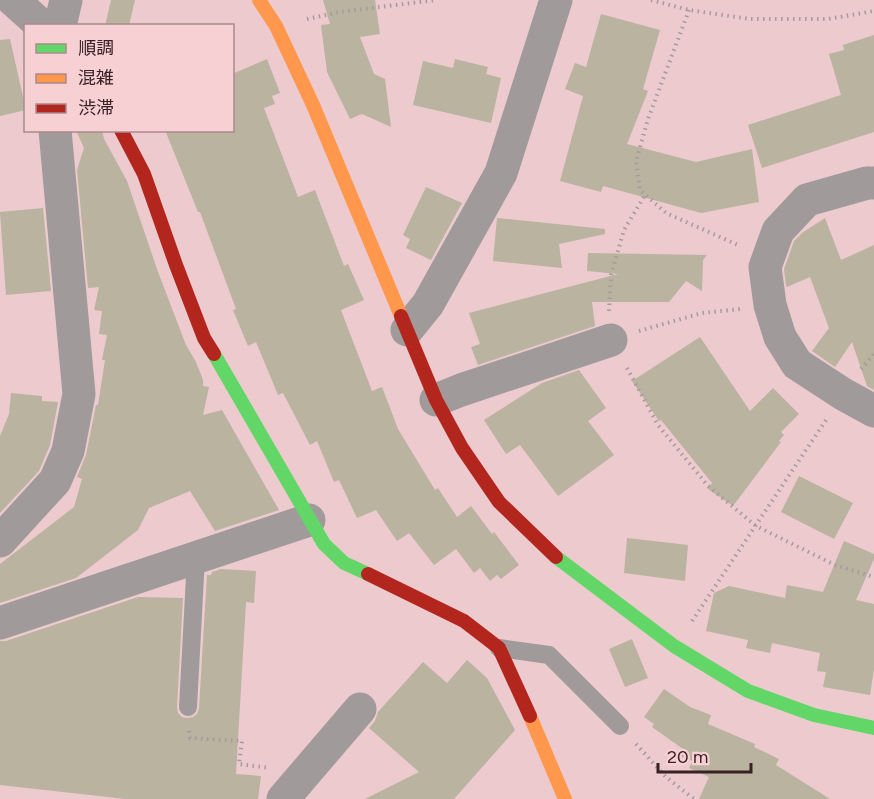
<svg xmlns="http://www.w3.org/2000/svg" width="874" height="799" viewBox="0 0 874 799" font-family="Figtree,'Noto Sans JP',sans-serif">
  <rect width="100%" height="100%" fill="#eccace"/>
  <!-- building -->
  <path fill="#b9b3a0" d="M111,0h24l-6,26h-24z
    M323,0h52l5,34 -20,3 14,37 11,5 6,48 -29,-13 -12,5 -23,-47 -6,-47 9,-1z
    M601,14l59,16 -17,59 5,2 -21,53 69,18 56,-13 7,53 -58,11 -98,-27 -2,6 -41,-11 23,-85 -18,-7 10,-26 11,4z
    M874,35v97l-112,36 -14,-43 93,-30 -12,-41 15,-4 -1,-5z
    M10,39l16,71 -26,6v-76z
    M267,59l13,34 -8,3 3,8 -11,4 34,89 17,-7 29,76 4,-2 16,36 -23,10 31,81 10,-4 16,42 37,61 3,-2 19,29 14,-11 21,28 2,-2 25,33 -18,14 -4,-4 -7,6 -10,-13 -6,5 -18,-24 -22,16 -25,-32 -12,8 -21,-31 -19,8 -18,-38 -5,2 -17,-41 -7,4 -27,-52 -5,2 -22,-53 -8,4 -15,-36 3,-1 -36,-97h-2l-33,-82h67v-56z
    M455,59l33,8 -2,7 15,4 -10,45 -78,-18 10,-44 30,7z
    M76,130h26l2,9 23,42 31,91 28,73 10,17 7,18v6l6,1 -6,28 19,-5 57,100 -64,21 -25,-40 -41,17 -11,22 -62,48 -76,25v-39l74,-57 8,-28 -5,-2 9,-22 10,-50h2l7,-45h-3l5,-25 -8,-1 3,-23 -8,-1 5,-23 -11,1 -11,-118 7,-22z
    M426,187l36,16 -31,57 -25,-12 4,-9 -7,-4z
    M43,208l8,83 -45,4 -6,-83z
    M497,218l108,11v5l-46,10 3,24 -69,-7z
    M825,218l16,42 33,-15v145l-7,-4 -15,-44 -17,25 -23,-16 17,-23 -19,-51 -23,10 -1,-1 -2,-17 10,-28 8,-8z
    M588,253l119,2 -4,5 -1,31 -16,-10 -17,21h-77l3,24 -117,39 -7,-18 9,-3 -11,-31 149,-39 -31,-3z
    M700,337l50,74 23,-23 26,26 -18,18 3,3 -5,6 2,1 -48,64 -25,-17 4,-6 -51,-63 -2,1 -27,-40z
    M579,370l27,38 -18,13 26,34 -56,41 -38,-51 -14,9 -22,-34 58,-37z
    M11,393l31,3v5l16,1 -8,43 -11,26 -39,42v-77l9,-22z
    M799,476l54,27 -19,36 -53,-27z
    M627,538l61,7 -3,36 -61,-8z
    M844,541l30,13v5l-18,41 18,4v65l-4,26 -47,-8 3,-15 -9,-1 3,-18 -48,-10 -2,10 -24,-5 2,-8 -42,-9 8,-38 15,-7 56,12 2,-13 36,7z
    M221,569l35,2 -2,32 -8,-1 -10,172 25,2 -3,23h-132l-126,-14v-144h6l132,-44 45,1 -6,109 1,6 4,4 5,1 6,-1 4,-3 2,-6 8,-133h4l1,-3z
    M632,639l16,39 -23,9 -16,-38z
    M467,660l20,18 28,52 -61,69h-89l54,-27 -50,-44 6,-7 3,-9 45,-50 24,21z
    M664,689l26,18 21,8 -3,9 47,20 -1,3 25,12 -3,6 54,34h-131l10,-22 -20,-9 4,-7 -13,-5 3,-7 -31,-22 2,-3 -10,-7z"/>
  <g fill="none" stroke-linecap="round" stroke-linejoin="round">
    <!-- path -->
    <path stroke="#a59a9c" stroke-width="4" stroke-dasharray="1.5 4.5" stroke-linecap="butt" d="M651,0l38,10 61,9h78l46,-8
      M689,10l-41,109 -12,42 4,29 26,23 72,32
      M307,19l33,-7 96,-12
      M609,311l2,-36 13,-45 21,-35
      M639,331l63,-18 38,-4
      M627,368l31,57 50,61 48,40 79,39 39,12
      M861,369l13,-15
      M692,621l134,-201
      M189,731l1,7 52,3 -3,23 30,4
      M636,744l30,33 28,22"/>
    <!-- lane -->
    <path stroke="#a09a9b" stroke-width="18" d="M499,648l50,7 71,71
      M188,707l8,-149"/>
    <!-- street -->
    <path stroke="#a09a9b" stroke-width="33" d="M13,0l29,26
      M60,26l6,-26
      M874,183h-7l-60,17 -29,31 -13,36 5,38 10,32 17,27 46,30 31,17
      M407,330l21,-26 73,-131 55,-173
      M436,400l25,-10 150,-50
      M0,541l55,-60 13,-30 11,-57 -24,-264
      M0,623l309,-103
      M283,799l77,-90"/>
    <!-- fast -->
    <path stroke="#63d668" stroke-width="14" d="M214,354l110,190 20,19 24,11
      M556,557l118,89 74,45 66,24 60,13"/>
    <!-- slow -->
    <path stroke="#ff974d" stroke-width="14" d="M259,0l17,26 37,79 88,211
      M530,716l35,83"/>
    <!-- jam -->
    <path stroke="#b3261e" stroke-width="14" d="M121,130l23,44 32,91 28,73 10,16
      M401,316l35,84 26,48 37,54 57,55
      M368,574l96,47 35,27 31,68"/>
  </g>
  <!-- legend -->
  <rect x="24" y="24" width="210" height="108" fill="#f7d0d4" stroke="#ab8a8e" stroke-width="1.5"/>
  <rect x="36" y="44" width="30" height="9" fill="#63d668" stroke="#ab8a8e" stroke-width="1.5"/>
  <text x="78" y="54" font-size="18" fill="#382024">順調</text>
  <rect x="36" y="74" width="30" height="9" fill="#ff974d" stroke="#ab8a8e" stroke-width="1.5"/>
  <text x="78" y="84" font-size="18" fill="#382024">混雑</text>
  <rect x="36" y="104" width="30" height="9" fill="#b3261e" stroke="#ab8a8e" stroke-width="1.5"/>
  <text x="78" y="114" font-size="18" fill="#382024">渋滞</text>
  <!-- scale -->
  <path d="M658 763v9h93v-9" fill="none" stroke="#382024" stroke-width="3"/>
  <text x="667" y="763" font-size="18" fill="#382024" stroke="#f7d0d4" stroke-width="4.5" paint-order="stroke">20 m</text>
</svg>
